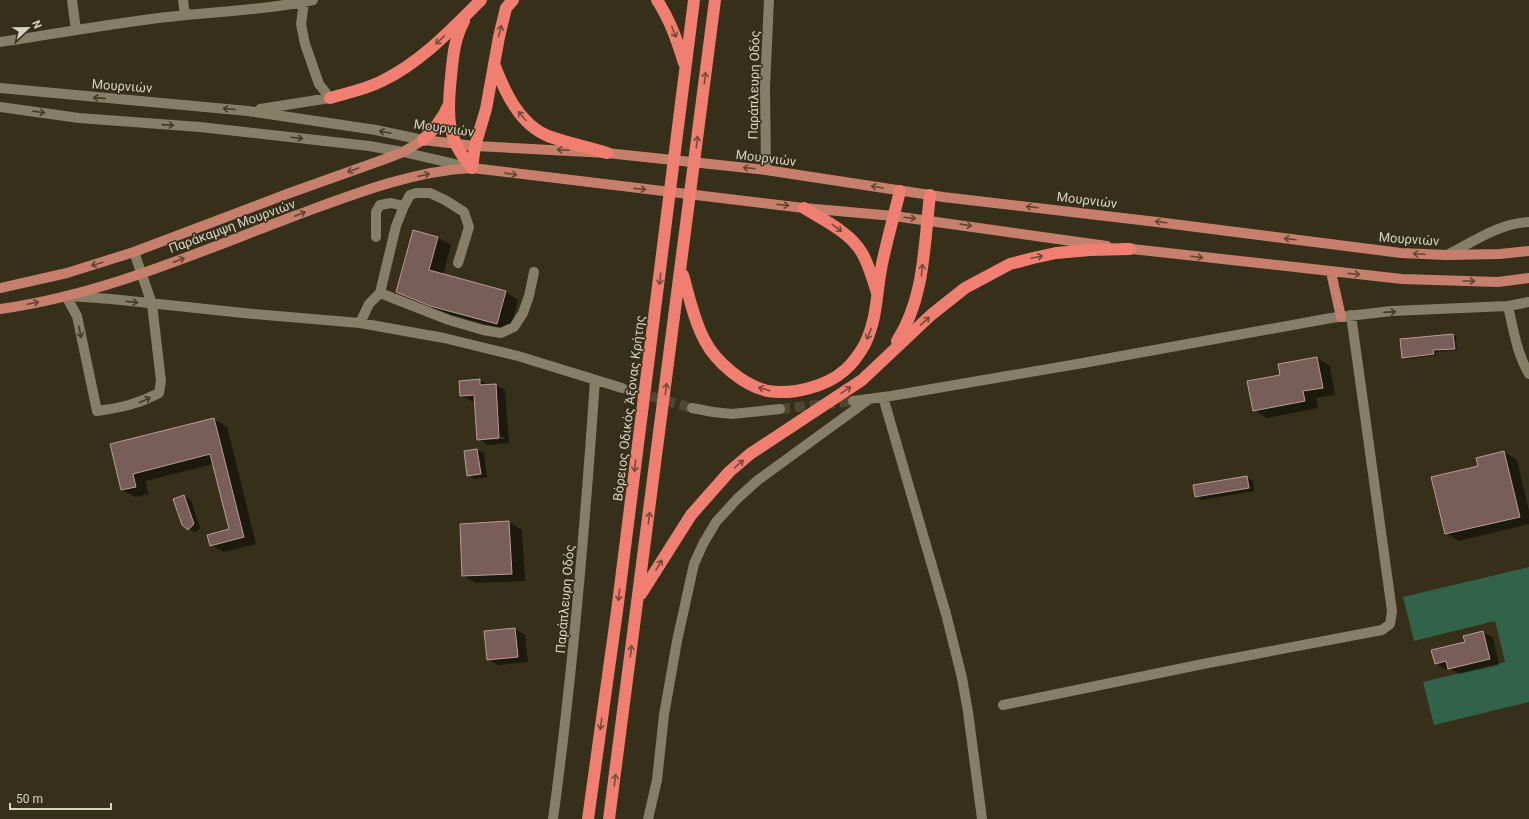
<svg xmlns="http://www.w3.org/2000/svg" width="1529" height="819" viewBox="0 0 1529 819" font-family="Roboto,sans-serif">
  <rect width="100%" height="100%" fill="#362f19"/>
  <!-- green -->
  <path fill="#31634b" d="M1529,567v135l-95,23 -11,-43 82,-20 -10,-41 -81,20 -11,-44z"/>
  <!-- shadow -->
  <path fill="#0007" fill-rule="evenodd" d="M414,231l24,7 13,7 -8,30 62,17 13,8 -8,31 -66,-18 -34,-14 -13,-7z
    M1453,335l3,2 1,13 -21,2v3l-30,4 -3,-2z
    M1317,358l13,8 5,29 -19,3 2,10 -51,10 -13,-8 27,-34z
    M480,380l9,5h6l10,5 4,53 -21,2 -10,-6 -3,-38h-4l-10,-6zM504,437v2l-18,1v-2z
    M214,419l13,8 29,117 -32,8 -13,-7 19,-15 -16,-66 -69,17 4,13 -14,3 -13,-7 -11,-45z
    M477,450l7,3 3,24 -13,2 -6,-4 -3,-24z
    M1504,452l13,8 12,51v13l-70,17 -13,-8 33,-66z
    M1246,477l7,4 1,10 -52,9 -6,-4z
    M184,496l7,4 9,28 -5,5 -13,-9z
    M509,522l13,8 3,51 -49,2 -13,-7z
    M515,629l10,6 3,27 -30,3 -10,-6z
    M1483,632l10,6 6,27 -40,9 -10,-6 -4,1 -10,-6z"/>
  <!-- building -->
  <path fill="#795d59" stroke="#ba9c97" d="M413,230l25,7 -9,33 77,21 -9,33 -67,-18 -34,-14z
    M1453,334l2,15 -22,1 1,4 -32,4 -2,-19z
    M1317,357l6,31 -20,3 2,10 -52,10 -6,-30 33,-6 -2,-11z
    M480,379v6l16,-1 3,54 -22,2 -3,-45 -14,1 -1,-15z
    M214,418l30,119 -34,9 -3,-11 22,-6 -19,-75 -77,20 3,13 -15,3 -11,-46z
    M477,449l4,25 -14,2 -3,-25z
    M1504,451l16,66 -75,17 -14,-57 47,-11 -2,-8z
    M1247,476l2,12 -54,9 -2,-12z
    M184,495l10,29 -6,6 -6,-5 -9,-26z
    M509,521l3,53 -50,2 -2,-52z
    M515,628l3,29 -31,3 -3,-29z
    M1483,631l7,28 -42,10 -2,-8 -11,3 -4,-14 34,-8 -2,-6z"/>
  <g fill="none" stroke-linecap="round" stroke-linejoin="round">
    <!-- minor-tunnel -->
    <path stroke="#4e4833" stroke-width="10" stroke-dasharray="10 5" stroke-linecap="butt" d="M622,388l70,20
      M780,409l73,-8"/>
    <!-- minor -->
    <path stroke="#867e66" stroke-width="10" d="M72,0l4,30
      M183,0l2,15
      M0,42c62,-9 124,-21 186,-27 42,-4 85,-6 127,-15
      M0,88l248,23 128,19 47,10
      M0,107l79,11 121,9 169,19 34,6 65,15
      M260,109l70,-11 -11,-14 -14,-40 -4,-20 3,-22
      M766,170l-1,-83 4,-87
      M376,237v-25l4,-7 11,-2 13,3
      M1447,255c26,-13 52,-32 82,-33
      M380,293l69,27 34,10 18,3 13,-6 9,-14 6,-17 5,-24
      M66,296l11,20 20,95c23,-3 41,-7 62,-18l2,-12 -9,-77 -18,-52
      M69,296l42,3 142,15 107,9 84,15 74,18 104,32
      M1508,306c5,22 9,48 21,68
      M360,323l9,-19 11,-11 16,-67 8,-20 6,-11 6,-2h14l15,7 19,12 5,15 -11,36
      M883,397l63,217 16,64 6,34 14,107
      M853,401l38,-5 192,-33 248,-45 61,-7 116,-5 21,-4
      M692,408l21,4 19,2 48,-5
      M1003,705l200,-41 179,-34 8,-6 2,-13 -41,-296
      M553,819c20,-146 32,-292 42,-439
      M648,819l9,-39 7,-65 13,-74 17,-77 9,-20 13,-22 21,-23 21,-19 110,-80"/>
    <!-- major -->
    <path stroke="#c67f6d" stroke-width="10" d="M1123,248l279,31 96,3 31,-4
      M1331,272l10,45
      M0,288l67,-15 67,-21 153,-58 98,-35 18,-7 20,-12 52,6 132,7 159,17 177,27 214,25 244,31 46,2 53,-1 29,-3
      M0,309c103,-14 201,-58 297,-94 57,-21 115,-44 175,-47l332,40 90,8 213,30"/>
    <!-- highway -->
    <path stroke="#f17f71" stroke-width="12" d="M657,0c13,20 20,40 27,63
      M464,21c-10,19 -11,35 -13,56 -4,37 -5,62 21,91
      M494,64c11,28 25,60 54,72 19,7 40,11 59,17
      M330,98c17,-5 36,-9 52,-17 39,-19 69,-51 99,-81
      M423,140c11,-11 19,-20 25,-34
      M472,168l3,-22 11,-37 13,-72 7,-29 7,-8
      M804,208c19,12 46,24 58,45 7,12 11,27 15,40
      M683,275c6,21 11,46 22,66 11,21 39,45 63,50 24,4 58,-4 77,-21 8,-7 15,-17 20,-26 13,-27 11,-52 17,-80 5,-24 12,-49 18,-73
      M897,341c28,-43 27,-97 33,-146
      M641,594l50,-79 38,-43 21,-18 112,-74 69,-65 34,-27 45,-24 23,-6 23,-5 34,-3 40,-1
      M588,819l29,-208 77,-611
      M609,819l106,-819"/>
  </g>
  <!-- one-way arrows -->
  <defs><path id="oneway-shaft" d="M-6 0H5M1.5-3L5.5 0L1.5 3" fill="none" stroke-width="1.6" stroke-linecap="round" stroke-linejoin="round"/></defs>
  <g stroke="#774b38">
    <use href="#oneway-shaft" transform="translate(500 31) rotate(-75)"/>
    <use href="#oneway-shaft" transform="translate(674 32) rotate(68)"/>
    <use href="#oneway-shaft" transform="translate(440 40) rotate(136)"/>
    <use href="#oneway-shaft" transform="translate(705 78) rotate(-83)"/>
    <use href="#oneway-shaft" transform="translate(522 116) rotate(-131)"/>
    <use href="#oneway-shaft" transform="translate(697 142) rotate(-83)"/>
    <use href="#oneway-shaft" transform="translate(837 228) rotate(37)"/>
    <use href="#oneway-shaft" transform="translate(1037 257) rotate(-12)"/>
    <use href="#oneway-shaft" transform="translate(922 270) rotate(-84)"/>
    <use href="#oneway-shaft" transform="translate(660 279) rotate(97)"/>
    <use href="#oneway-shaft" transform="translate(925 321) rotate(-43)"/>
    <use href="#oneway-shaft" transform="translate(869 334) rotate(112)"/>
    <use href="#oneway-shaft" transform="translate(666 389) rotate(-83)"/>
    <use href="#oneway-shaft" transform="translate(764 389) rotate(-164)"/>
    <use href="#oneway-shaft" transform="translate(846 390) rotate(-34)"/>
    <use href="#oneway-shaft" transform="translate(739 464) rotate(-41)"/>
    <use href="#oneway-shaft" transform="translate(635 466) rotate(97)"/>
    <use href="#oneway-shaft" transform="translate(649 518) rotate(-83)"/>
    <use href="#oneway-shaft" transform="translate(659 565) rotate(-59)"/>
    <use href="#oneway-shaft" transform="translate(619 595) rotate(97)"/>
    <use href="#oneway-shaft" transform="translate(631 651) rotate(-83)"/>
    <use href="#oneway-shaft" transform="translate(601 724) rotate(98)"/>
    <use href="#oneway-shaft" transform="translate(615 780) rotate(-83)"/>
  </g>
  <g stroke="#423b25">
    <use href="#oneway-shaft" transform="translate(99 98) rotate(-176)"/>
    <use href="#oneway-shaft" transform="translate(229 109) rotate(-175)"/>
    <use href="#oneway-shaft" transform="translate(39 112) rotate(8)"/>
    <use href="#oneway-shaft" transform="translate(168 125) rotate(4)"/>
    <use href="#oneway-shaft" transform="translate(385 132) rotate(-168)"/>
    <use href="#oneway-shaft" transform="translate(297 138) rotate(7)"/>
    <use href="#oneway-shaft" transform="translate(132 302) rotate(7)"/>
    <use href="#oneway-shaft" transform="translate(1390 312) rotate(-4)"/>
    <use href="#oneway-shaft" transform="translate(80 332) rotate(78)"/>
    <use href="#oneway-shaft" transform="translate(145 400) rotate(-24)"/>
  </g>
  <g stroke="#614732">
    <use href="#oneway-shaft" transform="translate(563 150) rotate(-177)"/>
    <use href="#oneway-shaft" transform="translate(749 168) rotate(-174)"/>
    <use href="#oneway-shaft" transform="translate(353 170) rotate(160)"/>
    <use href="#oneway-shaft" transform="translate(511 174) rotate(8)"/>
    <use href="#oneway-shaft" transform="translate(424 175) rotate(-13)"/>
    <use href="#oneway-shaft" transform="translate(877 187) rotate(-171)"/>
    <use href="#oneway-shaft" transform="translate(640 189) rotate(6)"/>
    <use href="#oneway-shaft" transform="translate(783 205) rotate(6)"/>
    <use href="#oneway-shaft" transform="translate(1032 207) rotate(-173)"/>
    <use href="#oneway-shaft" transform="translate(300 214) rotate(-21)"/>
    <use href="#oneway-shaft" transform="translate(910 218) rotate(7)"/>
    <use href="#oneway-shaft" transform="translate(1161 222) rotate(-173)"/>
    <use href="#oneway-shaft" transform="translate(966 225) rotate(8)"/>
    <use href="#oneway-shaft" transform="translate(1290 239) rotate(-173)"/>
    <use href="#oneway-shaft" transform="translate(1419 254) rotate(-177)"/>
    <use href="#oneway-shaft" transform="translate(1197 257) rotate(7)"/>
    <use href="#oneway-shaft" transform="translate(179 260) rotate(-21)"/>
    <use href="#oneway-shaft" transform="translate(97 264) rotate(163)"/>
    <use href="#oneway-shaft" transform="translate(1354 274) rotate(6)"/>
    <use href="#oneway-shaft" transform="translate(1469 281)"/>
    <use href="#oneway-shaft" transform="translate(33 303) rotate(-12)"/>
  </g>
  <g text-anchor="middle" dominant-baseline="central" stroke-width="3" stroke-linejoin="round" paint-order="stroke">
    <!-- street labels -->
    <g font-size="13" fill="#d7d3c6" stroke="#362f19">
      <text transform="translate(754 85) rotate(-89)">Παράπλευρη Οδός</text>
      <text transform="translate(122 86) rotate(4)">Μουρνιών</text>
      <text transform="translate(444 128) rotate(8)">Μουρνιών</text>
      <text transform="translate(766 158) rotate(7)">Μουρνιών</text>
      <text transform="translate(1087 200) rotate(7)">Μουρνιών</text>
      <text transform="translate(232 226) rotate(-20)">Παράκαμψη Μουρνιών</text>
      <text transform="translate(1409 239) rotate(4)">Μουρνιών</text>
      <text transform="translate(629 408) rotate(-83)">Βόρειος Οδικός Άξονας Κρήτης</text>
      <text transform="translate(565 599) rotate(-85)">Παράπλευρη Οδός</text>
    </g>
  </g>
  <!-- north arrow -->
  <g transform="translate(28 28) rotate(68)" stroke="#362f19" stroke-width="3" paint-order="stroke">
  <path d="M0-3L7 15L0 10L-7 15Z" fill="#d7d3c6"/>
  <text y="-6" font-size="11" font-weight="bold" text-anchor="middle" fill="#d7d3c6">N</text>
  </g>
  <!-- scale -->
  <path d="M10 803v6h101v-6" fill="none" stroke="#d7d3c6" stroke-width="2"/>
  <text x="16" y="803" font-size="12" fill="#d7d3c6" stroke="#362f19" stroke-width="3" paint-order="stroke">50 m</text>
</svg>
